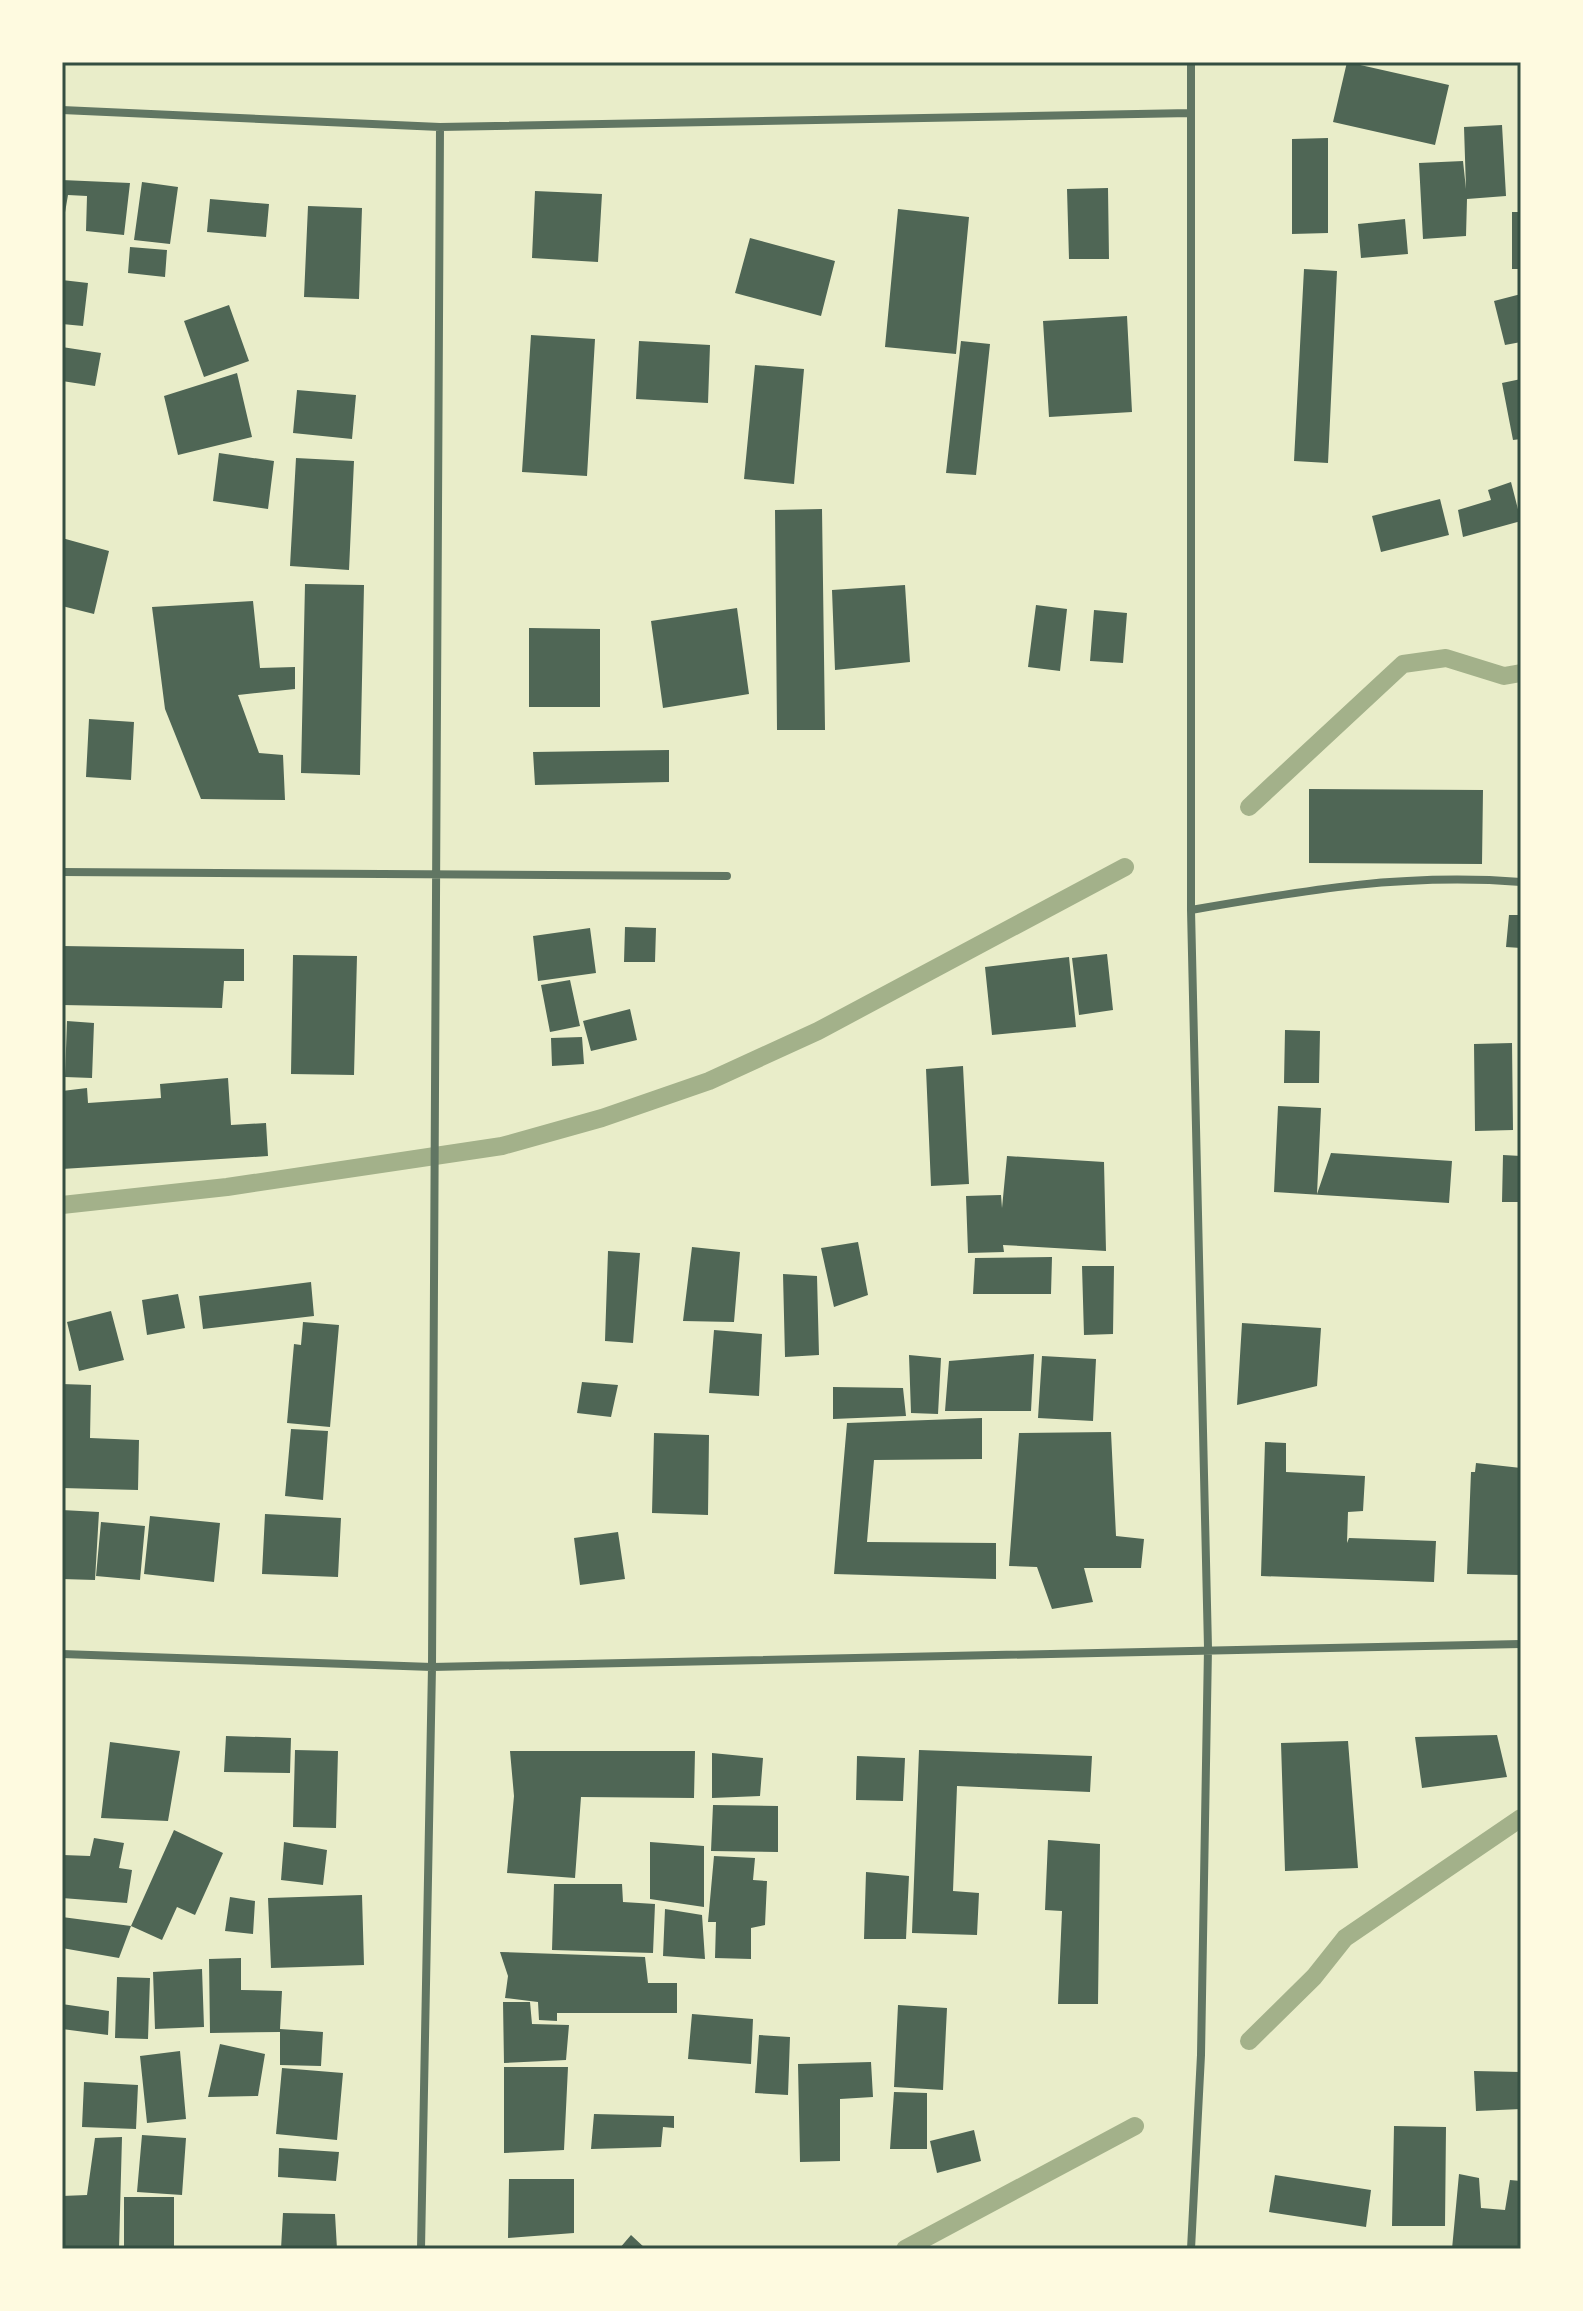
<svg xmlns="http://www.w3.org/2000/svg" width="1583" height="2311" viewBox="0 0 1583 2311" font-family="'Nunito Sans',sans-serif">
  <rect width="100%" height="100%" fill="#e9edc9"/>
  <g fill="none" stroke-linecap="round" stroke-linejoin="round">
    <!-- stream -->
    <path stroke="#a3b18a" stroke-width="18" d="M1249,807l154,-143 43,-6 58,18 17,-3
      M62,1205l165,-18 275,-41 100,-28 107,-37 109,-50 307,-164
      M1249,2041l65,-64 31,-39 176,-120
      M905,2249l230,-123"/>
  </g>
  <!-- building -->
  <path fill="#4f6655" d="M1347,62l102,23 -14,60 -102,-23z
    M1502,125l4,71 -39,3 -1,37 -43,3 -4,-76 44,-2 3,28 -2,-62z
    M1328,138v95l-36,1v-95z
    M62,180l68,3 -6,52 -38,-4 1,-35 -19,-1 -6,35z
    M142,182l36,5 -8,57 -36,-4z
    M1108,188l1,71h-40l-2,-70z
    M535,191l67,3 -4,68 -66,-4z
    M210,199l59,5 -3,33 -59,-5z
    M308,206l54,2 -3,91 -55,-2z
    M898,209l71,8 -13,137 -71,-7z
    M1512,212h9v57h-9z
    M1405,219l3,35 -47,4 -3,-34z
    M750,238l85,23 -14,55 -86,-23z
    M130,247l37,3 -2,27 -37,-4z
    M1304,269l33,2 -9,192 -34,-2z
    M62,280l26,3 -5,43 -21,-2z
    M1521,294v48l-16,3 -11,-44z
    M229,305l20,56 -45,16 -20,-56z
    M1127,316l5,96 -83,5 -6,-96z
    M531,335l64,4 -8,137 -65,-4z
    M639,341l71,4 -2,58 -72,-4z
    M961,341l29,3 -14,131 -30,-2z
    M62,347l39,6 -6,33 -33,-5z
    M755,365l49,4 -10,115 -50,-5z
    M237,373l15,64 -74,18 -14,-59z
    M1521,379v60l-8,1 -11,-57z
    M297,390l59,5 -4,44 -59,-6z
    M219,453l55,8 -6,48 -55,-8z
    M296,458l58,3 -5,109 -59,-4z
    M1511,482l10,39 -58,16 -5,-27 33,-10 -3,-10z
    M1440,499l9,36 -68,17 -9,-36z
    M822,509l3,221h-48l-2,-220z
    M62,538l47,13 -15,63 -32,-8z
    M305,584l59,1 -4,190 -59,-2z
    M905,585l5,77 -75,8 -3,-80z
    M253,601l7,67 35,-1v22l-57,6 21,58 24,2 2,45 -84,-1 -36,-90 -13,-102z
    M1036,605l31,4 -7,62 -32,-4z
    M737,608l12,86 -86,14 -12,-87z
    M1094,610l33,3 -4,50 -33,-2z
    M529,628l71,1v78h-71z
    M89,719l45,3 -3,58 -45,-3z
    M669,750v32l-134,3 -2,-33z
    M1309,789l174,1 -1,74 -173,-1z
    M1509,915h12v33l-15,-1z
    M625,927l31,1 -1,34h-31z
    M590,928l6,45 -58,8 -5,-45z
    M63,946l181,3v32h-20l-2,27 -160,-3z
    M1107,954l6,56 -34,5 -7,-57z
    M293,955l64,1 -3,119 -63,-1z
    M1069,957l7,70 -84,8 -7,-68z
    M570,980l10,46 -30,6 -9,-47z
    M630,1009l7,31 -46,11 -8,-30z
    M67,1021l27,2 -2,55 -27,-1z
    M1285,1030l35,1 -1,52h-35z
    M582,1037l2,27 -32,2 -1,-28z
    M1512,1043l1,87 -38,1 -1,-87z
    M963,1066l6,118 -38,2 -5,-117z
    M228,1078l3,47 35,-2 2,33 -206,13v-78l25,-3 1,15 73,-5 -1,-14z
    M1278,1106l43,2 -4,86 14,-41 121,8 -3,42 -175,-11z
    M1503,1155l18,1v46h-19z
    M1007,1156l97,6 2,89 -103,-6 1,7 -36,1 -2,-57 35,-1 1,13z
    M858,1242l10,53 -34,12 -13,-59z
    M692,1247l48,5 -6,70 -51,-1z
    M608,1251l32,2 -7,90 -28,-2z
    M1052,1257l-1,37h-78l2,-36z
    M1082,1266h32l-1,68 -29,1z
    M783,1274l34,2 2,79 -34,2z
    M311,1282l3,34 -111,13 -4,-33z
    M178,1294l7,34 -38,7 -5,-35z
    M111,1311l13,49 -45,11 -12,-49z
    M303,1322l36,3 -9,102 -43,-4 7,-79 7,1z
    M1242,1323l79,5 -4,58 -80,19z
    M714,1330l48,4 -3,62 -50,-3z
    M1034,1354l-3,57h-86l4,-50z
    M909,1355l32,3 -3,56 -27,-1z
    M1042,1356l54,3 -3,62 -55,-3z
    M582,1382l36,3 -7,32 -34,-4z
    M62,1384l29,1 -1,53 49,2 -1,50 -76,-2z
    M833,1387l70,1 3,28 -73,3z
    M982,1418v41l-108,1 -7,82 129,1v36l-162,-5 13,-151z
    M291,1429l37,2 -5,69 -38,-4z
    M1111,1432l5,104 28,3 -3,29h-57l9,34 -41,7 -15,-42 -28,-1 10,-133z
    M654,1433l55,2 -1,80 -56,-2z
    M1265,1442l21,1v29l79,4 -2,35 -15,1 -1,31 2,-5 87,3 -2,41 -173,-6z
    M1476,1463l45,5v107l-54,-1 4,-102h4z
    M62,1510l37,2 -4,68 -33,-1z
    M265,1514l76,4 -3,59 -76,-3z
    M150,1516l70,7 -6,59 -70,-8z
    M101,1522l44,4 -5,54 -44,-4z
    M618,1532l7,47 -45,6 -6,-47z
    M1497,1735l10,42 -85,11 -7,-51z
    M226,1736l65,2 -1,35 -66,-1z
    M1348,1741l10,127 -73,3 -4,-128z
    M110,1742l70,9 -12,70 -67,-3z
    M295,1750l43,1 -2,77 -43,-1z
    M919,1750l173,6 -2,36 -133,-6 -4,105 26,2 -2,42 -65,-2z
    M510,1751h185l-1,47 -113,-1 -6,81 -68,-5 7,-77z
    M712,1753l51,5 -3,38 -48,2z
    M857,1756l48,2 -2,43 -47,-1z
    M713,1805l65,1v46l-67,-1z
    M174,1830l49,23 -28,62 -18,-8 -15,33 -31,-14z
    M94,1838l30,5 -5,25 13,2 -5,33 -65,-5 1,-43 27,1z
    M1048,1840l52,4 -2,160h-40l4,-93 -17,-1z
    M284,1842l43,8 -4,35 -42,-5z
    M650,1842l54,4v61l-54,-8z
    M714,1856l41,2 -2,22 14,1 -2,44 -14,3v31l-36,-1 1,-36h-8z
    M866,1872l43,4 -3,63h-42z
    M554,1884h68l1,18 32,2 -2,49 -101,-3z
    M362,1895l2,70 -93,3 -3,-70z
    M230,1897l25,4 -2,33 -28,-3z
    M665,1909l37,6 3,44 -42,-3z
    M62,1917l69,9 -12,32 -57,-10z
    M500,1952l145,5 3,26h29v30h-120v8l-18,-1 -1,-18 -33,-4 3,-22z
    M241,1958v32l41,1 -2,38 43,3 -2,34 -41,-1v-33l-70,1 -1,-74z
    M202,1969l2,58 -49,2 -2,-57z
    M117,1977l33,1 -2,61 -33,-1z
    M503,2002h27l2,22 37,1 -3,35 -62,3z
    M62,2004l47,7 -1,24 -46,-6z
    M898,2005l49,3 -4,82 -49,-3z
    M692,2014l61,5 -2,45 -63,-5z
    M759,2035l31,2 -2,58 -33,-2z
    M220,2044l45,10 -7,42 -50,1z
    M180,2051l6,68 -39,4 -7,-67z
    M871,2062l2,35 -33,2v62l-40,1 -2,-98z
    M504,2067h64l-4,83 -60,3z
    M282,2068l61,5 -6,67 -61,-6z
    M1474,2071l47,1v37l-45,2z
    M84,2082l54,3 -2,44 -54,-2z
    M894,2092l33,1v56h-37z
    M594,2114l80,2v12l-11,-1 -2,20 -70,2z
    M1394,2126l52,1 -1,99h-53z
    M974,2130l7,31 -44,12 -7,-32z
    M142,2135l44,3 -4,57 -45,-3z
    M122,2137l-3,112h-57v-53l25,-1 8,-57z
    M279,2148l60,4 -3,29 -58,-4z
    M1459,2174l20,4 2,30 24,2 5,-30 11,1v68h-69z
    M1275,2175l96,15 -5,37 -97,-15z
    M509,2179h65v54l-66,5z
    M124,2197h50v52h-50z
    M283,2213l52,1 2,35h-56z
    M631,2235l15,14h-27z"/>
  <g fill="none" stroke-linecap="round" stroke-linejoin="round">
    <!-- minor -->
    <path stroke="#617663" stroke-width="8" d="M1191,62v848l17,738 -7,407 -10,194
      M62,110l378,17 751,-14
      M62,872l665,4
      M1191,910c115,-20 213,-37 330,-28
      M62,1654l370,13 1089,-23
      M421,2249l11,-582 8,-1540"/>
  </g>
  <!-- border -->
  <rect width="1583" height="2311" fill="none" stroke="#fefae0" stroke-width="128"/>
  <rect x="64" y="64" width="1455" height="2183" fill="none" stroke="#344e41" stroke-width="3"/>
</svg>
